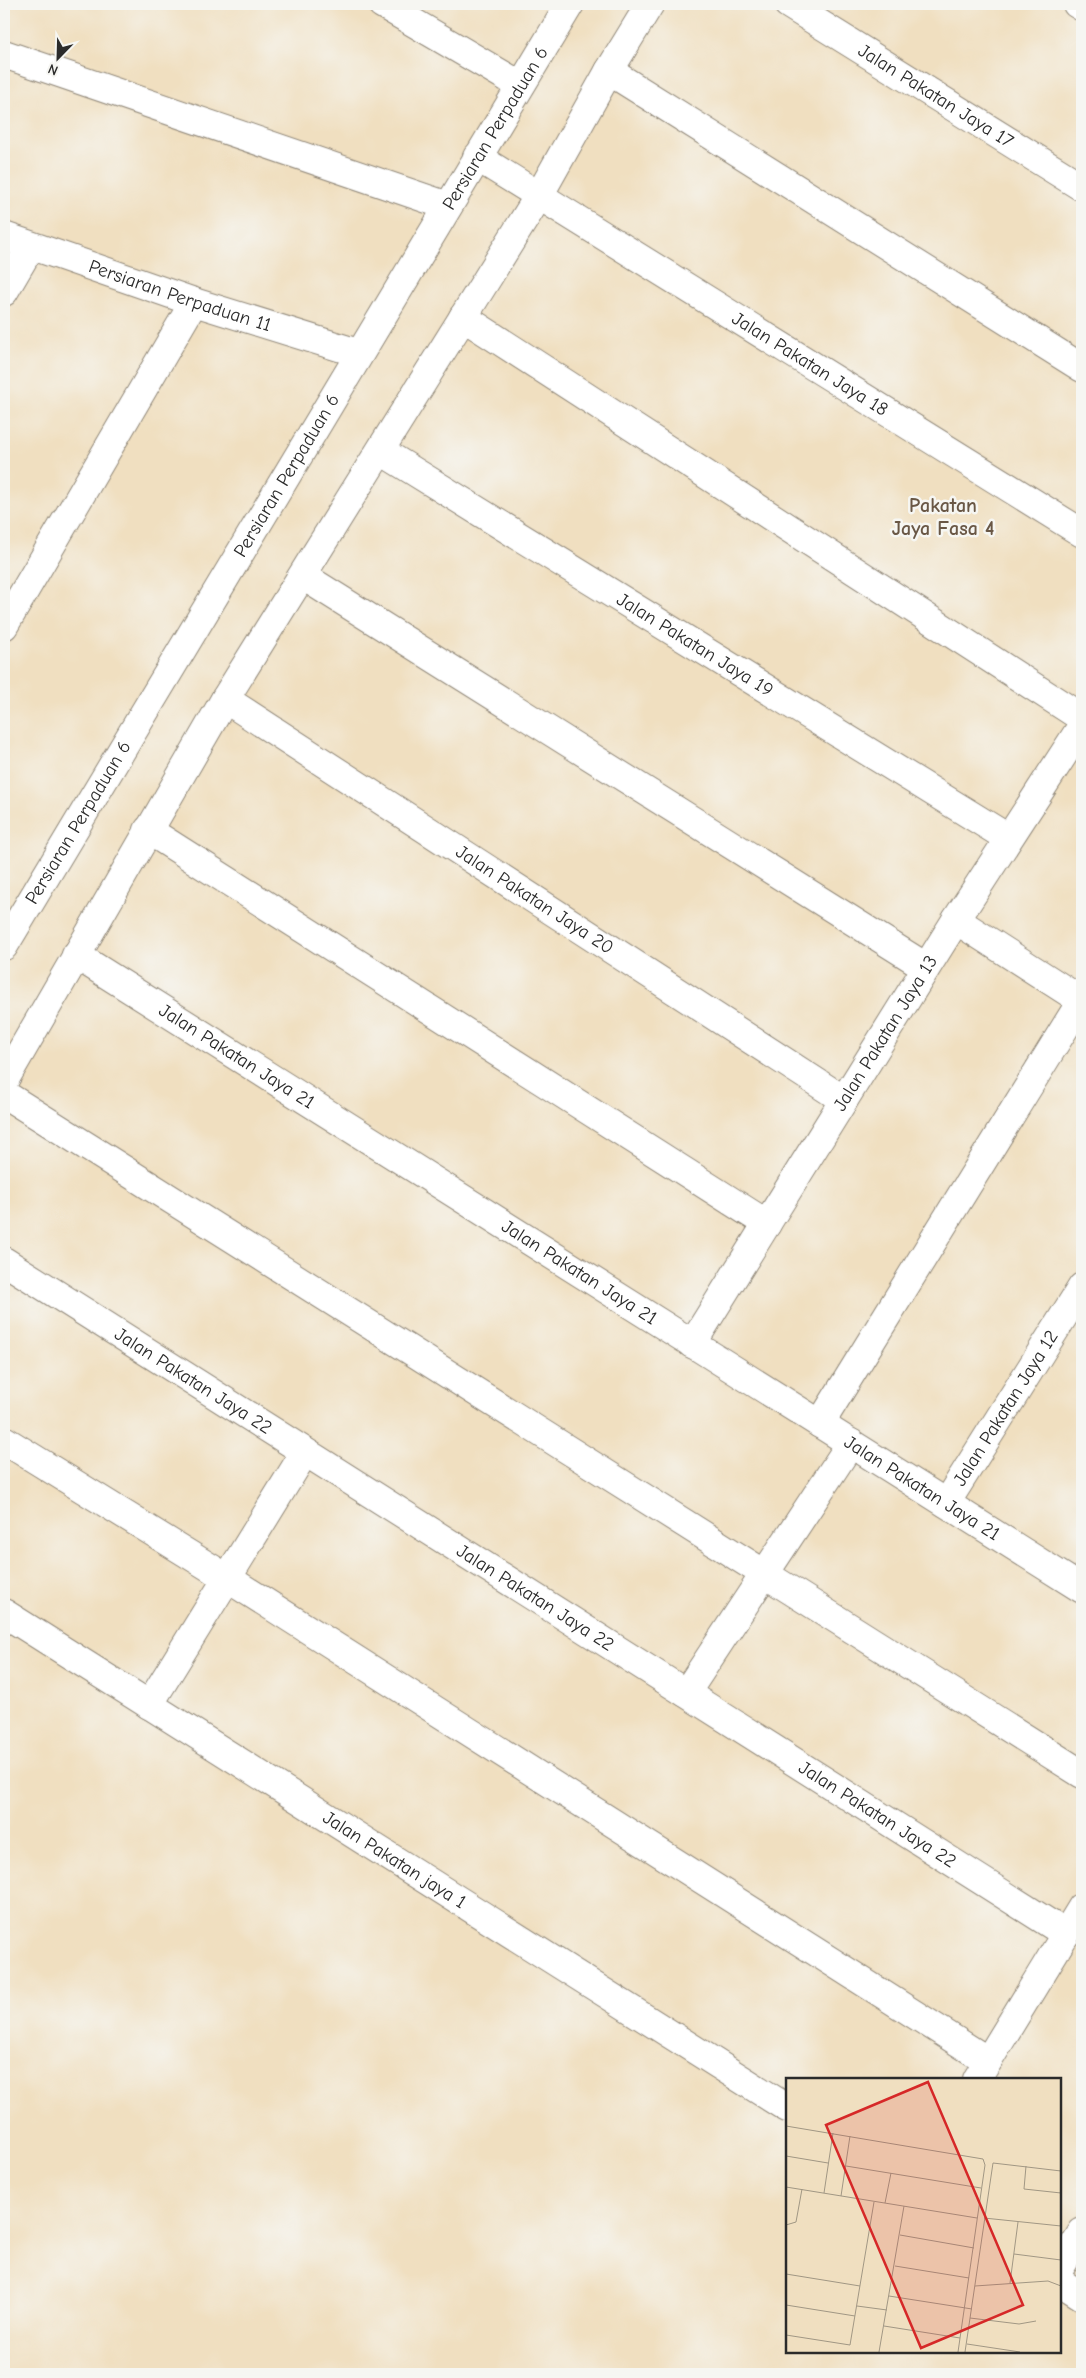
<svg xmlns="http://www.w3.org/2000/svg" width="1086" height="2378" viewBox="0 0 1086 2378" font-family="'Comic Neue',sans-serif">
  <rect width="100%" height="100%" fill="#f6f6f2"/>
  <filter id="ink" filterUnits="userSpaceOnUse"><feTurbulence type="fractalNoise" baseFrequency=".02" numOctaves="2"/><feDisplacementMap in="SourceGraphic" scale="10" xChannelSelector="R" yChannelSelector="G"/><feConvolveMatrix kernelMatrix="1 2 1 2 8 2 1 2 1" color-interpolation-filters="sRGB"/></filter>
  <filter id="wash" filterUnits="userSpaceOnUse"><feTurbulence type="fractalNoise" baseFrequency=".0096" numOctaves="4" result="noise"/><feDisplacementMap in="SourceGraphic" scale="20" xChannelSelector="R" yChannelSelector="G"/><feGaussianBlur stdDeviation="1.12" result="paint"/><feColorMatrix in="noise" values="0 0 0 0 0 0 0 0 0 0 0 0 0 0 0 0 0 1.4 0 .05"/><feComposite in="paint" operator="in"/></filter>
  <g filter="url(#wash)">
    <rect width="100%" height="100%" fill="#f0dfc0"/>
  </g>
  <g filter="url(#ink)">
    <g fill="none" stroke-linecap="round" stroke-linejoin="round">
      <!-- minor casing -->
      <g stroke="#8e8576" stroke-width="30">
        <g id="minor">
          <path d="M382,4l138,81"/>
          <path id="s1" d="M788,4l294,183"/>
          <path d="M1077,4l5,3"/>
          <path d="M4,54l444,152"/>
          <path d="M609,71l473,297"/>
          <path id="s2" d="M477,157l605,376"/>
          <path id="s3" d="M4,236l190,66 164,51"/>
          <path d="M4,292l27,-46"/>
          <path d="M463,317l619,401"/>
          <path id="s4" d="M381,451l627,387"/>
          <path d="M303,576l623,391"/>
          <path d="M4,626l190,-324"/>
          <path id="s5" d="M225,699l619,401"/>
          <path d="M148,830l619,394"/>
          <path d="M956,920l126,81"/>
          <path id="s6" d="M4,946l566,-942"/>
          <path id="s7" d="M76,955l1006,634"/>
          <path d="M4,1081l221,-382 315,-505 69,-123 41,-67"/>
          <path d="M4,1094l1078,680"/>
          <path id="s8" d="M4,1261l1062,673"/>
          <path id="s9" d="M692,1344l264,-424 126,-194"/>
          <path d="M820,1424l262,-424"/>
          <path d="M4,1440l223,138 761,483"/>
          <path id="s10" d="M946,1503l136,-216"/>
          <path id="s11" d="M4,1613l783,495"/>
          <path d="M686,1693l165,-250"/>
          <path d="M149,1705l156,-253"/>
          <path d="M977,2079l105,-172"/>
          <path d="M1060,2268l22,-36"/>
          <path d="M1060,2282l22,14"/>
        </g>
      </g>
      <!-- minor -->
      <use href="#minor" stroke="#fff" stroke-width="28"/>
    </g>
  </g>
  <g text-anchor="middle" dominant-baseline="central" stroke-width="5" stroke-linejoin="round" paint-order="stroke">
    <!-- street labels -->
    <g font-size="19" fill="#2b2b2b" stroke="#f6f6f2">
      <text stroke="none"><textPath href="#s1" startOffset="174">Jalan Pakatan Jaya 17</textPath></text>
      <text stroke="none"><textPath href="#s6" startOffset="954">Persiaran Perpaduan 6</textPath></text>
      <text stroke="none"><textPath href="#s3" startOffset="186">Persiaran Perpaduan 11</textPath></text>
      <text stroke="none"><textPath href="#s2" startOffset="392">Jalan Pakatan Jaya 18</textPath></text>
      <text stroke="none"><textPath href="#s6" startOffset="549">Persiaran Perpaduan 6</textPath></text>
      <text stroke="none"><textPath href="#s4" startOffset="369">Jalan Pakatan Jaya 19</textPath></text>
      <text stroke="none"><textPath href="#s6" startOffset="144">Persiaran Perpaduan 6</textPath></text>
      <text stroke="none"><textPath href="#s5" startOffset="369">Jalan Pakatan Jaya 20</textPath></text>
      <text stroke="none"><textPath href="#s9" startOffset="366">Jalan Pakatan Jaya 13</textPath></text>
      <text stroke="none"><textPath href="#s7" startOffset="190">Jalan Pakatan Jaya 21</textPath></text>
      <text stroke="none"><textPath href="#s7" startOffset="595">Jalan Pakatan Jaya 21</textPath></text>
      <text stroke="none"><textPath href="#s8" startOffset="224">Jalan Pakatan Jaya 22</textPath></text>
      <text stroke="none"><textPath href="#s10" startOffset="112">Jalan Pakatan Jaya 12</textPath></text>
      <text stroke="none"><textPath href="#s7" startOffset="1000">Jalan Pakatan Jaya 21</textPath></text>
      <text stroke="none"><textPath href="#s8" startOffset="629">Jalan Pakatan Jaya 22</textPath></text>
      <text stroke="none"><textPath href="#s8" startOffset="1034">Jalan Pakatan Jaya 22</textPath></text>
      <text stroke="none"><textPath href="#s11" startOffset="462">Jalan Pakatan jaya 1</textPath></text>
    </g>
    <!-- neighbourhood labels -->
    <g font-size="20" font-weight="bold" fill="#695745" stroke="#f6f6f2">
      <text x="943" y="505">Pakatan<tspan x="943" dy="23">Jaya Fasa 4</tspan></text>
    </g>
  </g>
  <!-- overview -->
  <g transform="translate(786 2078)">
    <rect width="275" height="275" fill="#f0dfc0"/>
    <path fill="none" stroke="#a19784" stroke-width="1" d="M0,48l197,33 2,6 -27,187M0,78l42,7M60,88l135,22M240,88l-2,23 37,4M0,109l191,31M38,115l9,-60M55,118l9,-60M99,125l6,-30M198,140l77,8M0,147l10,-3 6,-33M114,157l74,13M228,176l47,6M109,188l74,12M0,196l74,12M224,205l8,-61M189,208l73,-5 13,5M103,218l83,13M0,227l69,11M71,228l30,4M184,240l49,6 17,-3M98,248l76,12M0,257l64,10 24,-143M181,266l53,8M93,274l25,-146M179,274l28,-189 68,8"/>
    <path fill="#d62828" fill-opacity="0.15" stroke="#d62828" stroke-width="2.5" d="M142,4l95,223 -102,43 -95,-223z"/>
    <rect width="275" height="275" fill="none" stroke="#2b2b2b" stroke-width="2.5"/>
  </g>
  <!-- margin -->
  <rect width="1086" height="2378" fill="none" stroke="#f6f6f2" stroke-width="20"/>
  <!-- north arrow -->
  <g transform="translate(58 58) rotate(203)" stroke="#f6f6f2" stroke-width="4" paint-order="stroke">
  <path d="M0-4L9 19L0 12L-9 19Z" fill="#2b2b2b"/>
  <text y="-8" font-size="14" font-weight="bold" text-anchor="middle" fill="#2b2b2b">N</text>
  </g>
</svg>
